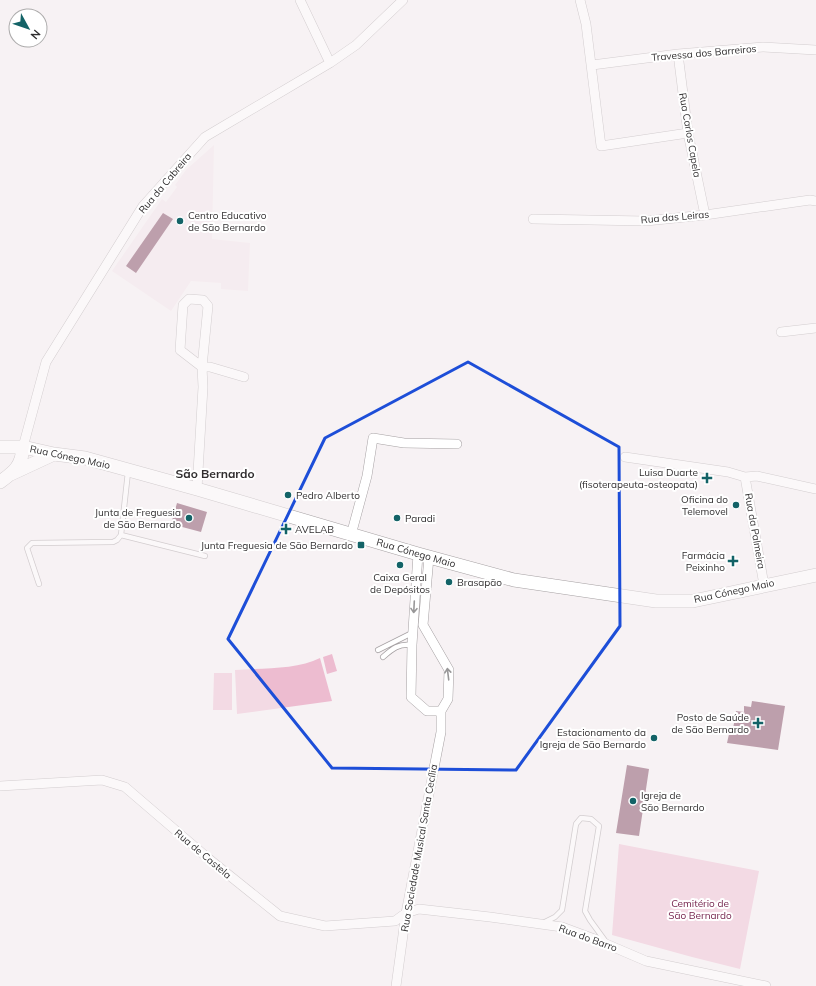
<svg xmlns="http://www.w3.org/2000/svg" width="816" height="986" viewBox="0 0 816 986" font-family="Mulish,sans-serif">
  <rect width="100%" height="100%" fill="#f7f2f4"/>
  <!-- built -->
  <path fill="#f2e5ea" d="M214,145l-2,94 38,4 -2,48 -27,-2v-6l-30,-2 -20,30 -59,-40 50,-72 4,3 11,-15 -2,-2 11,-15z"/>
  <!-- green -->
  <path fill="#edbcd0" d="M332,654l5,17 -10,3 -4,-17z
    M320,658l12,43 -95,13 -2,-44c25,-2 62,0 85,-12z
    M214,673h18v37h-19z
    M619,844l140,27 -19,98 -48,-12 -80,-22z"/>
  <!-- building -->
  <path fill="#773b56" d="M163,213l10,6 -37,54 -10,-7z
    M177,503l30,9 -6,20 -30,-8z
    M752,701l33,5 -7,44 -51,-7 2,-9 3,1 4,-24 8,1v-6l7,1z
    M627,765l22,4 -10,67 -23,-3z"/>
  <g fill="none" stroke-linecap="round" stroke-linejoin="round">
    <!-- service casing -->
    <g stroke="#a6a1a3" stroke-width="6">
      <path id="service" d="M128,472l-7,63 84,21
        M39,584l-12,-36 5,-5 81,-1 4,-2 4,-5
        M378,650l34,-17
        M383,657c9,-8 16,-14 29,-12
        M543,923l12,-6 7,-7 14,-86 5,-6 10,1 8,7 -14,85 5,9 16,22"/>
    </g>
    <!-- minor casing -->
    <g stroke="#a6a1a3" stroke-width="10">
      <path id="minor" d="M300,0l30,63
        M580,0l6,24 15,122 87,-13
        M678,54l10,79 17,82
        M592,65l86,-11 85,-7 53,3
        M533,219l113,2 59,-6 105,-15 6,1
        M781,332l35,-4
        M23,447l23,-85 97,-156 62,-69 125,-74 26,-18 47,-45
        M625,457l103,15 17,5 12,-1 59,13
        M745,477l19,108
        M197,489l6,-102 -1,-20 6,-61 -5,-6 -14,-1 -6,6 -3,45 22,17h8l34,10
        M351,535l16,-59 6,-38 31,5 53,1
        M418,554l-6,91 -1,52 16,14h14
        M0,786l102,-6 23,7 84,72 71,57 45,10 70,-5 11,-8 13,-4 71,8 72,10 35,13 49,21 120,25
        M396,986l10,-73 35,-181v-21l7,-12 1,-29 -26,-45 6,-68"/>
    </g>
    <!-- secondary casing -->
    <g stroke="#a6a1a3" stroke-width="14">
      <path id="secondary" d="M0,447h23l31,7 31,4 112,31 221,65 96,26 142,21h37l123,-26
        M11,474l43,-20
        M0,482c14,-10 22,-16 23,-35"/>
    </g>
    <!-- service -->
    <use href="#service" stroke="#fff" stroke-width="4.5"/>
    <!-- minor -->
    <use href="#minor" stroke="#fff" stroke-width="9"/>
    <!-- secondary -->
    <use href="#secondary" stroke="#fff" stroke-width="13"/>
  </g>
  <!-- one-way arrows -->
  <defs><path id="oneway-shaft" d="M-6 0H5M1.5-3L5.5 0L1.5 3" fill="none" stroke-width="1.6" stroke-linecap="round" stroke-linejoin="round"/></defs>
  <g stroke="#989798">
    <use href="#oneway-shaft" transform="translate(414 607) rotate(93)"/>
    <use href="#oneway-shaft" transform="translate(448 674) rotate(-97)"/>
  </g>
  <!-- marked area -->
  <path d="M0 0H816V986H0ZM468,362l151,85 1,179 -104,144 -184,-2 -104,-129 97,-201z" fill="#f7f2f4" fill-opacity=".55" fill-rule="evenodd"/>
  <path fill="none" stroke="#1d4ed8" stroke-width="3" stroke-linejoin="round" d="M468,362l151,85 1,179 -104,144 -184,-2 -104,-129 97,-201z"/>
  <!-- markers -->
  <g fill="#136367" stroke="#fff" stroke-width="1.5">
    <circle cx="180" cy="221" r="4"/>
    <path d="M705 472h4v4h4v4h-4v4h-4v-4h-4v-4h4z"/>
    <circle cx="288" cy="495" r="4"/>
    <circle cx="736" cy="505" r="4"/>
    <circle cx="189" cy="518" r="4"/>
    <circle cx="397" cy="518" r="4"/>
    <path d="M284 523h4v4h4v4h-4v4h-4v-4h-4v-4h4z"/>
    <rect x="357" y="541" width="8" height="8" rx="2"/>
    <path d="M731 555h4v4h4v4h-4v4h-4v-4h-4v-4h4z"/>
    <circle cx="400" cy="565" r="4"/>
    <circle cx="449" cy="582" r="4"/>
    <path d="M756 717h4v4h4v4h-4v4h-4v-4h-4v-4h4z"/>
    <circle cx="654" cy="738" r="4"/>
    <circle cx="633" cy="801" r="4"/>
  </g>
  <g text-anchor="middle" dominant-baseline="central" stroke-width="4" stroke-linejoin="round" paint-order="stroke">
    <!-- street labels -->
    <g font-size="10" fill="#312f30" stroke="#fff">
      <text transform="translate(704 53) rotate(-5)">Travessa dos Barreiros</text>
      <text transform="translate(690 135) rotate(80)">Rua Carlos Capela</text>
      <text transform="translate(165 183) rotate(-50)">Rua da Cabreira</text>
      <text transform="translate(675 217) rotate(-5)">Rua das Leiras</text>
      <text transform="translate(70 457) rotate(12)">Rua Cónego Maio</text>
      <text transform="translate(755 531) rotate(80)">Rua da Palmeira</text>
      <text transform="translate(416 553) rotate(16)">Rua Cónego Maio</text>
      <text transform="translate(734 591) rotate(-12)">Rua Cónego Maio</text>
      <text transform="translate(419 848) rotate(-80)">Rua Sociedade Musical Santa Cecília</text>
      <text transform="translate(203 854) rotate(40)">Rua de Castela</text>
      <text transform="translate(588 938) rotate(20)">Rua do Barro</text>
    </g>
    <!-- poi labels -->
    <g font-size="10" fill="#312f30" stroke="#fff" text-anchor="end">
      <text x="188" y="215" text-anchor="start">Centro Educativo<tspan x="188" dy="12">de São Bernardo</tspan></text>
      <text x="698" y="472">Luisa Duarte<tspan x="698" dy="12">(fisoterapeuta-osteopata)</tspan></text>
      <text x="296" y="495" text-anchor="start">Pedro Alberto</text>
      <text x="728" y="499">Oficina do<tspan x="728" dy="12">Telemovel</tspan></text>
      <text x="181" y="512">Junta de Freguesia<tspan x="181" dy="12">de São Bernardo</tspan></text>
      <text x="405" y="518" text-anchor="start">Paradi</text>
      <text x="295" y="529" text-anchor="start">AVELAB</text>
      <text x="353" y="545">Junta Freguesia de São Bernardo</text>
      <text x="725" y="555">Farmácia<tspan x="725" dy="12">Peixinho</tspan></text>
      <text x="400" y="577" text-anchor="middle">Caixa Geral<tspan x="400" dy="12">de Depósitos</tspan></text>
      <text x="457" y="582" text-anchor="start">Brasapão</text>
      <text x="749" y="717">Posto de Saúde<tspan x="749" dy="12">de São Bernardo</tspan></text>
      <text x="646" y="732">Estacionamento da<tspan x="646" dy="12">Igreja de São Bernardo</tspan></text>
      <text x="641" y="795" text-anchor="start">Igreja de<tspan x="641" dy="12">São Bernardo</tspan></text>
    </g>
    <!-- park labels -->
    <g font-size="10" fill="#75244d" stroke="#fff">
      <text x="700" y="903">Cemitério de<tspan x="700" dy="12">São Bernardo</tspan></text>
    </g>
    <!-- quarter labels -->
    <g font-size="12" font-weight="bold" fill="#312f30" stroke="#fff">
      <text x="215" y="473">São Bernardo</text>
    </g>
  </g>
  <!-- north arrow -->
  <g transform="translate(28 28) rotate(130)"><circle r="19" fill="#ffffff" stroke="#adacac"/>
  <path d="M0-3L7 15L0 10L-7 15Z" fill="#136367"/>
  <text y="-6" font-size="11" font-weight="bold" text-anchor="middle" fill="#312f30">N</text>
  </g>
</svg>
